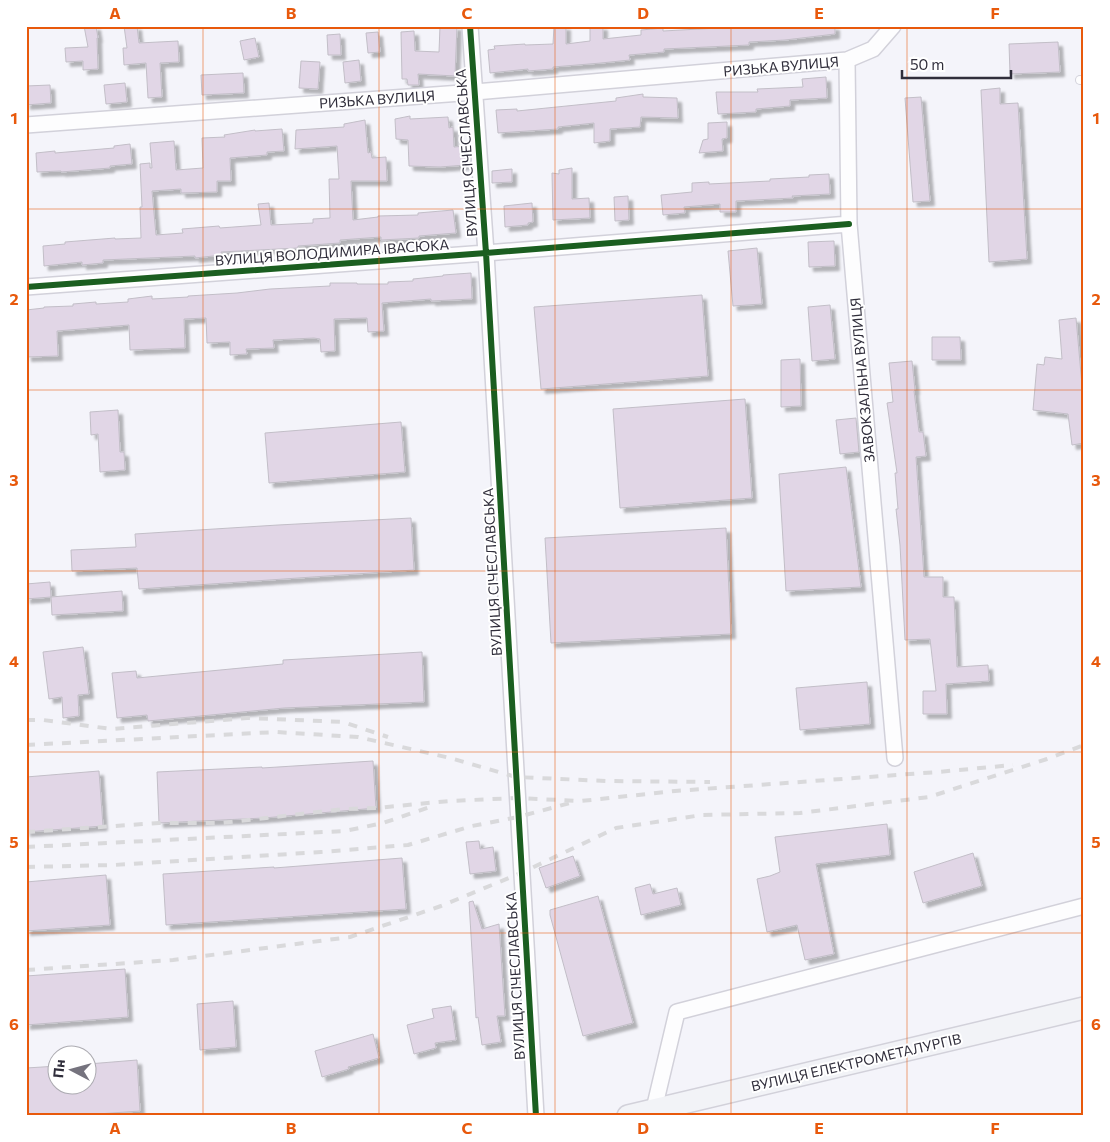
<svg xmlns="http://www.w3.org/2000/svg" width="1110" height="1142" viewBox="0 0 1110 1142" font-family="Commissioner,sans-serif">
  <defs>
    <filter id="shadow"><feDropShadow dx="4.5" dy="4.5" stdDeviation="1" flood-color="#0004"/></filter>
  </defs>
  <rect width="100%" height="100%" fill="#f4f4fa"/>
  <!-- building -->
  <path fill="#e1d6e6" stroke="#c2bec7" filter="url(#shadow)" d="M84,26h12l2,12h-1l1,31 -15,1v-9l-17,1 -1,-14 23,-1z
    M124,26h13l2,17 39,-2 1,21 -19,1 2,34 -14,1 -2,-35 -22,2 -1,-17h4z
    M440,26h17l-2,50 -37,-2 1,11h-11l-1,-6h-5l-1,-47 13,-1 1,20 24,1z
    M554,26h12v18l24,-3v-15h13v13l38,-4v-5l22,-2v3l55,-3v-2h117v8l-50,6 -36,2v3l-85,4v3l-35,3 1,5 -29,3 -48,4v2l-25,2v-2l-38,4 -2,-23 7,-1 -1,-3 31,-2v1l28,-1z
    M378,32l2,20 -12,1 -2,-20z
    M340,34l1,21h-13l-1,-20z
    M255,38l4,19 -15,3 -4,-19z
    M1058,42l2,30 -50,2 -1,-30z
    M359,60l2,21 -16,2 -2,-21z
    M301,61l19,1 -2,27 -19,-1z
    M243,73l1,20 -42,2 -1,-20z
    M826,77l1,21 -37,2v6l-34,3v3l-38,2 -2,-22h42l-1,-3 46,-2 -1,-8z
    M125,83l2,19 -21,2 -2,-19z
    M50,85l1,18 -25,2v-19z
    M1000,88v16l18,-1 9,156 -38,3 -8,-172z
    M643,94v3l34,1 1,20 -37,-1 -1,10 -30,2v12l-16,2v-20l-36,4v2l-60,4 -2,-23 21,-1v2l99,-10v-3z
    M921,97l9,104 -17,1 -8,-104z
    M410,116v3l38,-2 1,11 4,-1 1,20 12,-1v19l-26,2 -31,-1 -1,-26 -12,-1 -1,-20z
    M365,120l3,33 3,-1 1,6 14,-1 1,24h-36l2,39 25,-3v-1l40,-1v-2l35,-3 3,23 -37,3v2l-38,2v-3l-41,3v3l-42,3v2l-77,4 1,3 -27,3v-2l-92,4v3l-21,2v-3l-38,4 -1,-20 22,-2v-2l50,-4v1l26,-1 -1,-31h2l-2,-43 10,-1v5h2l-2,-25 24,-2 2,29 27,-2 -1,-30 23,-1 -1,-2 31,-5v1l27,-2 2,22 -17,1v3l-37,3 1,23h-14v11l-36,1v-4l-29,2 4,44 27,-2 -1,-4 37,-3 1,2 41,-3 -3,-21 11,-1 2,22 42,-2v-4l17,-1 -1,-39h10l-2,-33 -42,3 1,-19 48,-3v-3z
    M727,122v16l-5,1 1,12 -24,2 4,-13 5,-1v-16z
    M130,144l2,20 -22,2v2l-49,4v-1l-24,1 -1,-19 19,-2v2l59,-5v-2z
    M572,168v31l17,-1 1,20 -37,2 -1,-47 7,1v-4z
    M512,169v13l-20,1v-12z
    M829,174l1,20 -38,2 1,2 -57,3v11h-16v-8l-36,3 1,6 -22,2 -2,-20 31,-3v-9l17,-1v2l61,-3v-2l39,-2v-2z
    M628,196l1,24 -14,1 -1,-24z
    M532,203l1,19 -5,1v2l-23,2 -1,-21z
    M834,241l1,25 -26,1 -1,-25z
    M757,248l5,56 -29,2 -5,-55z
    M471,273l1,26 -41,2v-2l-49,4 2,28 -16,1 -1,-14 -33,1 1,32 -14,1 -1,-13 -6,-1 -41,2 1,8 -28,1 1,5 -17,1v-13l-23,1 -1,-25 -22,1 1,29 -55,2 -1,-25 -72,6 1,25 -31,1 -1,-47 18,-2v-1l29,-1v-2l23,-2v2l32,-2v-3l24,-3v3l36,-2v-1l49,-3 33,-4 60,-3v-3h27v1h31v-2l25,-1v-2l30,-3v-1z
    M702,295l6,81 -167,13 -7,-82z
    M830,305l5,54 -23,2 -4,-54z
    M1076,318l8,90v35l-12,2 -4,-31 -35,-4 4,-46 7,1 1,-8 17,2 -3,-39z
    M932,337h28l1,23h-29z
    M800,359l1,47 -20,1v-47z
    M912,361l3,29 -1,1 5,41h4l3,24 -10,1 8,120h19v20h11l3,70 31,-2 1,16 -43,3 1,30h-24v-23h13l-6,-52 -25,1 -5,-95 -4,-36h2l-3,-36h2l-10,-70 6,-1 -4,-39z
    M745,399l7,99 -132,10 -7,-99z
    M118,410l2,42h4l1,18 -25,2 -2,-38 -7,1 -1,-23z
    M856,418l3,34 -19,2 -4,-34z
    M401,422l4,50 -136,11 -4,-50z
    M846,467l15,120 -75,4 -7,-117z
    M411,518l3,52 -275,19 -2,-21 -65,3 -1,-21 65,-3 -1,-13 143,-9z
    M726,528l5,106 -180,9 -6,-105z
    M50,582l1,15 -25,2v-15z
    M122,591l1,20 -71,4 -1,-18z
    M83,647l6,47 -11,1 1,21 -16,2 -1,-21 -13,2 -6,-47z
    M422,652l2,50 -140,6 -136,13 -1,-6 -30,3 -5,-45 24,-2 1,7 146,-14v-4z
    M867,682l3,42 -70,6 -4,-42z
    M373,761l3,47 -112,10 -105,5 -2,-51 105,-5v1z
    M99,771l4,55 -77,6v-55z
    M887,824l3,31 -74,9 18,90 -29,6 -8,-35 -30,7 -10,-53 13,-3 10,-4 -5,-35z
    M479,841l1,8 13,-2 3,24 -26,3 -4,-32z
    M973,853l9,33 -59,17 -9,-31z
    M573,856l7,20 -34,12 -7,-20z
    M402,858l4,51 -240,16 -3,-51 111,-7v1z
    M106,875l4,50 -84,6v-49z
    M650,884l3,10 24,-6 4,17 -40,10 -6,-27z
    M598,896l35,127 -50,13 -33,-121v-5z
    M473,901l9,28 17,-5 6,92h-8l4,26 -19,3 -4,-28 -2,1 -7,-116z
    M125,969l3,48 -102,8v-49z
    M233,1001l3,46 -36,3 -3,-46z
    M451,1006l5,34 -21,3 1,5 -22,6 -7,-29 27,-7 -2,-9z
    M373,1034l6,24 -31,9 1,2 -27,8 -7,-26z
    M137,1060l3,51 -70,5h-44v-48l32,-2v18h30v-20z"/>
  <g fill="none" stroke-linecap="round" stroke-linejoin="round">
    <!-- service casing -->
    <g stroke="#d2d1da" stroke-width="10">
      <path id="service" d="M1080,80h4"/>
    </g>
    <!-- minor casing -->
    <g stroke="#d2d1da" stroke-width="18">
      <path id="minor" d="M470,26l16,227 50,863
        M893,26l-20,23 -26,11 2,164 46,534
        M26,125l449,-33 372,-32
        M26,287l460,-34 363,-29
        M654,1109l23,-97 407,-106"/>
    </g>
    <!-- secondary casing -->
    <g stroke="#d2d1da" stroke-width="24">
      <path id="secondary" d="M628,1116l456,-108"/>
    </g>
    <!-- service -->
    <use href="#service" stroke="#fdfdfe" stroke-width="8"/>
    <!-- minor -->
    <use href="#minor" stroke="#fdfdfe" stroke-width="15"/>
    <!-- secondary -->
    <use href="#secondary" stroke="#f2f3f7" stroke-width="21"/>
    <!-- rail -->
    <path stroke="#d9d9db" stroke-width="4" stroke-dasharray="9 9" stroke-linecap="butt" d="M26,720h17l69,9 135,-11 96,4 45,15
      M26,745l250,-13 82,5 92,21 66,19 90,4 104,1
      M26,832l133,-9h62l124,-14 31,-1 73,-7 68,-3 64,3 94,-10 263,-19 75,-7
      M26,847l319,-16 38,-8 47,-16
      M26,867l88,-2 207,-13 87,-7 64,-19 46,-9 52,-14
      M26,970l147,-10 177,-23 91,-31 80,-33 95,-45 86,-13 98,-2 129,-16 118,-38 37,-14"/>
    <!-- cycleway casing -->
    <g stroke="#fff" stroke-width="9">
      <path id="cycleway" d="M470,26l16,227 50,863
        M26,287l460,-34 363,-29"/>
    </g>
    <!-- cycleway -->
    <use href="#cycleway" stroke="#1b5e20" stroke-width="6"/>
  </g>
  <!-- grid -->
  <path fill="none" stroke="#e8590c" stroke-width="1" stroke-opacity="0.55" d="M203,26v1090M379,26v1090M555,26v1090M731,26v1090M907,26v1090M26,209h1058M26,390h1058M26,571h1058M26,752h1058M26,933h1058"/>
  <g text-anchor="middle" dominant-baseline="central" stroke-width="4" stroke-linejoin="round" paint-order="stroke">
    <!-- street labels -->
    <g font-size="14" fill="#302e3b" stroke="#fff">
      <text transform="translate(781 66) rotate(-5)">РИЗЬКА ВУЛИЦЯ</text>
      <text transform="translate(377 99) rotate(-4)">РИЗЬКА ВУЛИЦЯ</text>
      <text transform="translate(466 153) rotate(-94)">ВУЛИЦЯ СІЧЕСЛАВСЬКА</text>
      <text transform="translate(332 252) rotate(-4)">ВУЛИЦЯ ВОЛОДИМИРА ІВАСЮКА</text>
      <text transform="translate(862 380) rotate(-95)">ЗАВОКЗАЛЬНА ВУЛИЦЯ</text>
      <text transform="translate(492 572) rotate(-93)">ВУЛИЦЯ СІЧЕСЛАВСЬКА</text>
      <text transform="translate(515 976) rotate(-93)">ВУЛИЦЯ СІЧЕСЛАВСЬКА</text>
      <text transform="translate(856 1062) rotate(-13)">ВУЛИЦЯ ЕЛЕКТРОМЕТАЛУРГІВ</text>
    </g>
  </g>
  <!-- border -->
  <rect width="1110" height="1142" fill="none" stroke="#ffffff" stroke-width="55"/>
  <!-- north arrow -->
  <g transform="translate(72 1070) rotate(276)"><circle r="24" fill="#ffffff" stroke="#acabb1"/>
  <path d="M0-4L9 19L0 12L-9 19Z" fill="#75737e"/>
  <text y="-8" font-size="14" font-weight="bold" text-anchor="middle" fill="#302e3b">Пн</text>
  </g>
  <!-- scale -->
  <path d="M902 70v8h109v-8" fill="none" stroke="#302e3b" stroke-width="2.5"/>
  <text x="910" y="70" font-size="15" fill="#302e3b" stroke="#ffffff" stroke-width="4" paint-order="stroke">50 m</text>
  <rect x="28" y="28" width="1054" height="1086" fill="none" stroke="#e8590c" stroke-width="2"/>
  <g font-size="16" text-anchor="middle" font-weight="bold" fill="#e8590c">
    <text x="115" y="19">A</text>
    <text x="291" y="19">B</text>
    <text x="467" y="19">C</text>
    <text x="643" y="19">D</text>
    <text x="819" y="19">E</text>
    <text x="995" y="19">F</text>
    <text x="14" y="124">1</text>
    <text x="1096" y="124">1</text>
    <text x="14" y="305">2</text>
    <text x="1096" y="305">2</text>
    <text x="14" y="486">3</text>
    <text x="1096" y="486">3</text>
    <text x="14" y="667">4</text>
    <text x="1096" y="667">4</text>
    <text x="14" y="848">5</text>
    <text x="1096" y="848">5</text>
    <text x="14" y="1030">6</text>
    <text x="1096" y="1030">6</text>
    <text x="115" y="1134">A</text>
    <text x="291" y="1134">B</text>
    <text x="467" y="1134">C</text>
    <text x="643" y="1134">D</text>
    <text x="819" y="1134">E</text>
    <text x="995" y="1134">F</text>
  </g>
</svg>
